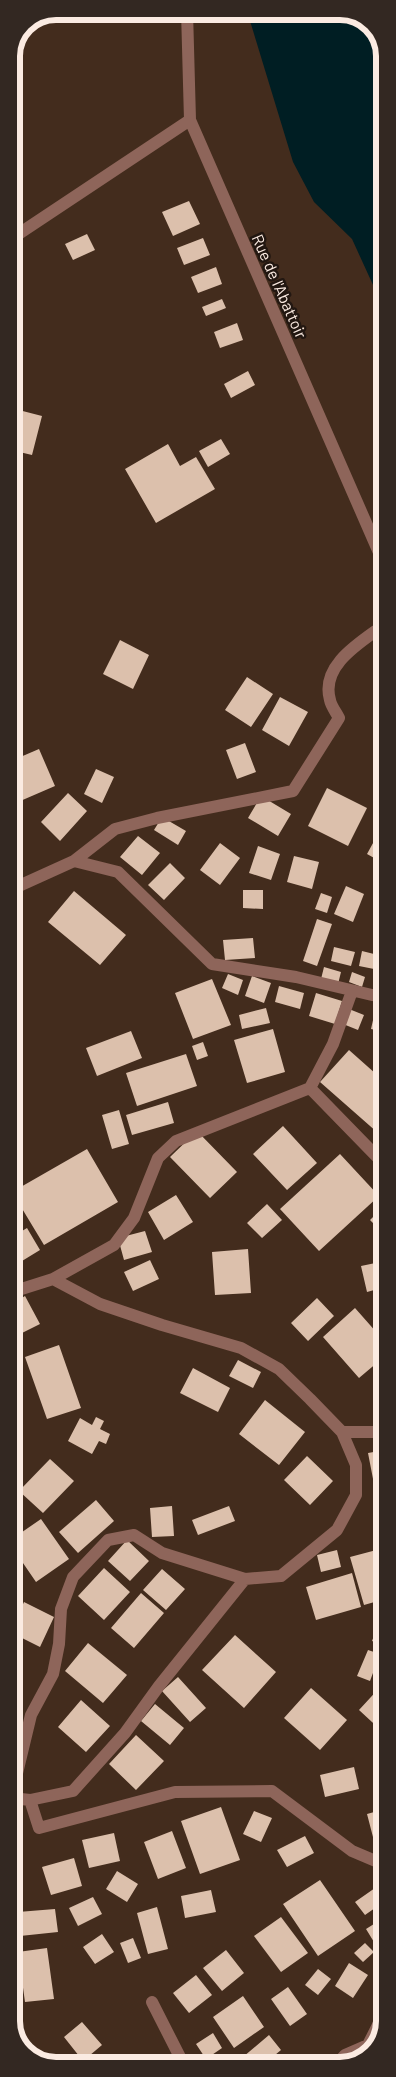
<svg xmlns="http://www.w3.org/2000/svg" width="396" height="2077" viewBox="0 0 396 2077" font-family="Barlow,sans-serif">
  <rect width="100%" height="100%" fill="#432c1d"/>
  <!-- water -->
  <path fill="#001e23" d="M247,11l99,1 26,12 12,26v259l-32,-70 -38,-37 -21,-40z"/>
  <!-- building -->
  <path fill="#dcc0ac" d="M189,201l11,23 -27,12 -11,-24z
    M87,234l8,16 -22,10 -8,-16z
    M203,238l7,17 -26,10 -7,-17z
    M216,267l6,17 -24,9 -7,-16z
    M222,299l4,9 -20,8 -4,-9z
    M237,323l6,17 -23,8 -6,-16z
    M248,371l7,14 -24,13 -7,-14z
    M11,408l31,8 -10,39 -21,-5z
    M221,439l9,15 -22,13 -9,-16z
    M168,444l12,22 16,-9 19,32 -59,34 -31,-54z
    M120,640l29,15 -16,34 -30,-15z
    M247,677l26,17 -22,33 -26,-17z
    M280,697l28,15 -19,34 -27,-16z
    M245,743l11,29 -19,7 -11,-29z
    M39,749l16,37 -44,19v-44z
    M96,769l18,8 -12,26 -18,-9z
    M327,788l40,20 -19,38 -40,-20z
    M68,793l19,18 -27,30 -19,-19z
    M261,796l30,18 -13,22 -30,-18z
    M162,817l24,14 -8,14 -24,-15z
    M384,823l1,41 -18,-10z
    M138,836l22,17 -18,22 -22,-18z
    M220,843l20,15 -20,27 -20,-15z
    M258,846l22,8 -9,26 -22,-7z
    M294,856l25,6 -7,27 -25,-7z
    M170,863l15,15 -21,22 -16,-15z
    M346,886l18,8 -11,28 -19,-8z
    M243,890h20v19l-20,-1z
    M74,891l52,44 -26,30 -52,-43z
    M321,893l11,4 -5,16 -12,-4z
    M384,904h1v19l-6,-2z
    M317,919l15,5 -15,42 -14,-5z
    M253,938l2,20 -30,2 -2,-20z
    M334,947l21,5 -4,14 -20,-5z
    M362,951l20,5 -3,14 -20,-4z
    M324,967l17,5 -3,12 -17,-5z
    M352,972l13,5 -3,10 -13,-5z
    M228,974l15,6 -5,15 -16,-7z
    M252,976l19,7 -7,20 -19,-7z
    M212,979l19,46 -38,14 -18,-46z
    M279,986l25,7 -4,16 -25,-7z
    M316,993l26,8 -7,23 -26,-8z
    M376,1007l9,2v23l-14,-3z
    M266,1008l4,15 -28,6 -3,-14z
    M349,1009l15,6 -6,15 -15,-6z
    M273,1029l12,43 -38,11 -13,-43z
    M131,1031l11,27 -45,18 -11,-28z
    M203,1042l5,14 -11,4 -5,-14z
    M349,1050l36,32v44l-7,7 -58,-51z
    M186,1054l11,32 -60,20 -11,-33z
    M168,1102l6,21 -42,12 -6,-20z
    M119,1110l10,34 -17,5 -10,-34z
    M283,1126l34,37 -30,27 -34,-36z
    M197,1131l40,41 -27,26 -40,-41z
    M87,1149l31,53 -74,43 -32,-53z
    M340,1154l39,42 -60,55 -39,-42z
    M176,1195l17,27 -29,18 -16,-28z
    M11,1203l12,18 -11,6z
    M267,1204l15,16 -20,18 -15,-15z
    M385,1205v18l-6,6 -9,-9z
    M27,1228l13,22 -18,11 -10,-17v-7z
    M145,1231l7,21 -28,8 -6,-22z
    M248,1249l3,44 -36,2 -3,-43z
    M150,1260l9,19 -26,12 -9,-19z
    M385,1261v26l-18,5 -6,-26z
    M25,1296l15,28 -28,14v-34z
    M317,1298l17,18 -26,25 -17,-18z
    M355,1308l30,34v14l-26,22 -36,-41z
    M59,1345l22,63 -34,11 -22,-62z
    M238,1360l23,12 -8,16 -24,-12z
    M193,1368l37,20 -12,24 -38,-19z
    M385,1392v14l-6,-11z
    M265,1400l40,32 -26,33 -40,-31z
    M96,1417l8,4 -4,8 10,5 -4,10 -7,-3 -7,13 -24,-13 12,-23 12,7z
    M385,1450v32l-11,2 -6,-31z
    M307,1456l26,25 -23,24 -26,-25z
    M50,1459l24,22 -31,32 -24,-22z
    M12,1494l9,9 -9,11z
    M96,1500l18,21 -36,32 -19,-21z
    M172,1506l2,30 -22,1 -2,-29z
    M229,1506l6,15 -37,14 -6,-15z
    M41,1519l28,40 -33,23 -24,-35v-8z
    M127,1540l22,21 -19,20 -22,-20z
    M384,1548l1,51 -21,6 -14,-48z
    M337,1550l4,17 -20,5 -4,-17z
    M104,1568l26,24 -26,28 -26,-24z
    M162,1569l23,20 -19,21 -23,-20z
    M352,1573l9,34 -45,13 -10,-33z
    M141,1593l23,20 -30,35 -23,-20z
    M24,1602l30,15 -14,30 -28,-14v-5z
    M381,1618l4,2 -2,25 -11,-4z
    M235,1635l41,37 -32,36 -42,-38z
    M88,1643l39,32 -24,28 -38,-32z
    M368,1650l12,4 -10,27 -13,-5z
    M178,1677l28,31 -16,14 -28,-31z
    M382,1685l3,3v46l-26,-24z
    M311,1688l36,32 -27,30 -36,-32z
    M81,1700l29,26 -24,26 -28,-25z
    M155,1704l29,24 -14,17 -29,-24z
    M12,1724l8,4 -8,20z
    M136,1735l28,26 -28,29 -27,-26z
    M354,1767l5,22 -34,8 -5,-22z
    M221,1807l19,53 -40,14 -19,-53z
    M385,1809v25l-12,3 -6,-23z
    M254,1811l18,7 -11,24 -18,-8z
    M172,1831l14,37 -28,11 -14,-37z
    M114,1833l6,28 -31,7 -7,-28z
    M305,1836l9,17 -27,14 -10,-17z
    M74,1858l8,28 -31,9 -9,-28z
    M117,1871l21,13 -11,18 -21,-13z
    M320,1880l35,51 -37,25 -35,-52z
    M385,1881v20l-20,14 -10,-13z
    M211,1890l5,22 -31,6 -4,-22z
    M93,1897l9,17 -24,12 -9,-18z
    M157,1907l11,42 -20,5 -11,-41z
    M55,1909l3,23 -38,4 -2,-24z
    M281,1917l27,36 -27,19 -27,-36z
    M385,1917v26l-8,4 -11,-18z
    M102,1934l12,18 -19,12 -12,-17z
    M133,1938l8,20 -13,5 -8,-20z
    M365,1943l9,9 -11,10 -9,-9z
    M47,1948l7,51 -29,3 -7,-50z
    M226,1950l18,23 -22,18 -19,-23z
    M349,1963l19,12 -15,23 -18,-12z
    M318,1969l13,10 -13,16 -13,-10z
    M196,1975l16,20 -23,18 -16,-20z
    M288,1987l19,27 -17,12 -19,-27z
    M243,1996l21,31 -30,21 -21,-31z
    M82,2022l20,23 -19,16 -19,-24z
    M213,2033l9,15 -16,11 -10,-15z
    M269,2035l12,15 -18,15h-23l-3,-3z"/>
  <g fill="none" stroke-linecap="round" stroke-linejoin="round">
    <!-- minor -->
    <path stroke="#8e655a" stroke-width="12" d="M187,11l3,109 194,444
      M11,239l179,-119
      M74,861l44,11 94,92 84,13 76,18 13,1
      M11,886l10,-1 53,-24 41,-32 42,-11 136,-27 46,-73c-3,-6 -8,-12 -9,-18 -10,-35 31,-58 54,-75
      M310,1088l23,-44 19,-53
      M12,1292l41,-13 61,-34 20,-27 24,-60 18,-17 134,-53 75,77
      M342,1432h43
      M12,1794l19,-79 22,-41 6,-30 2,-35 12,-32 35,-37 26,-5 28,18 83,26 36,-3 56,-46 19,-35v-30l-14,-33 -32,-33 -31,-30 -38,-21 -79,-23 -62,-21 -47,-25
      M12,1798l18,2 43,-9 52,-58 34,-47 86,-107
      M30,1800l9,28 136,-36 97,-1 80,60 33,14
      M152,2002l32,63
      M336,2065l9,-10 23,-10 17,-34"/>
  </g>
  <g text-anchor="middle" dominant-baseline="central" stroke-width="5" stroke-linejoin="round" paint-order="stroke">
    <!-- street labels -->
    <g font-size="16" fill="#fbebe2" stroke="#221711">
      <text transform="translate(280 286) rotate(66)">Rue de l'Abattoir</text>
    </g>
  </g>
  <!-- crop -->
  <path d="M0 0H396V2077H0ZM56 20H340A36 36 0 0 1 376 56V2021A36 36 0 0 1 340 2057H56A36 36 0 0 1 20 2021V56A36 36 0 0 1 56 20Z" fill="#332822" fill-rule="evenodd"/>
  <path fill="none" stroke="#fbebe2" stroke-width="6" d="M56 20H340A36 36 0 0 1 376 56V2021A36 36 0 0 1 340 2057H56A36 36 0 0 1 20 2021V56A36 36 0 0 1 56 20Z"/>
</svg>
